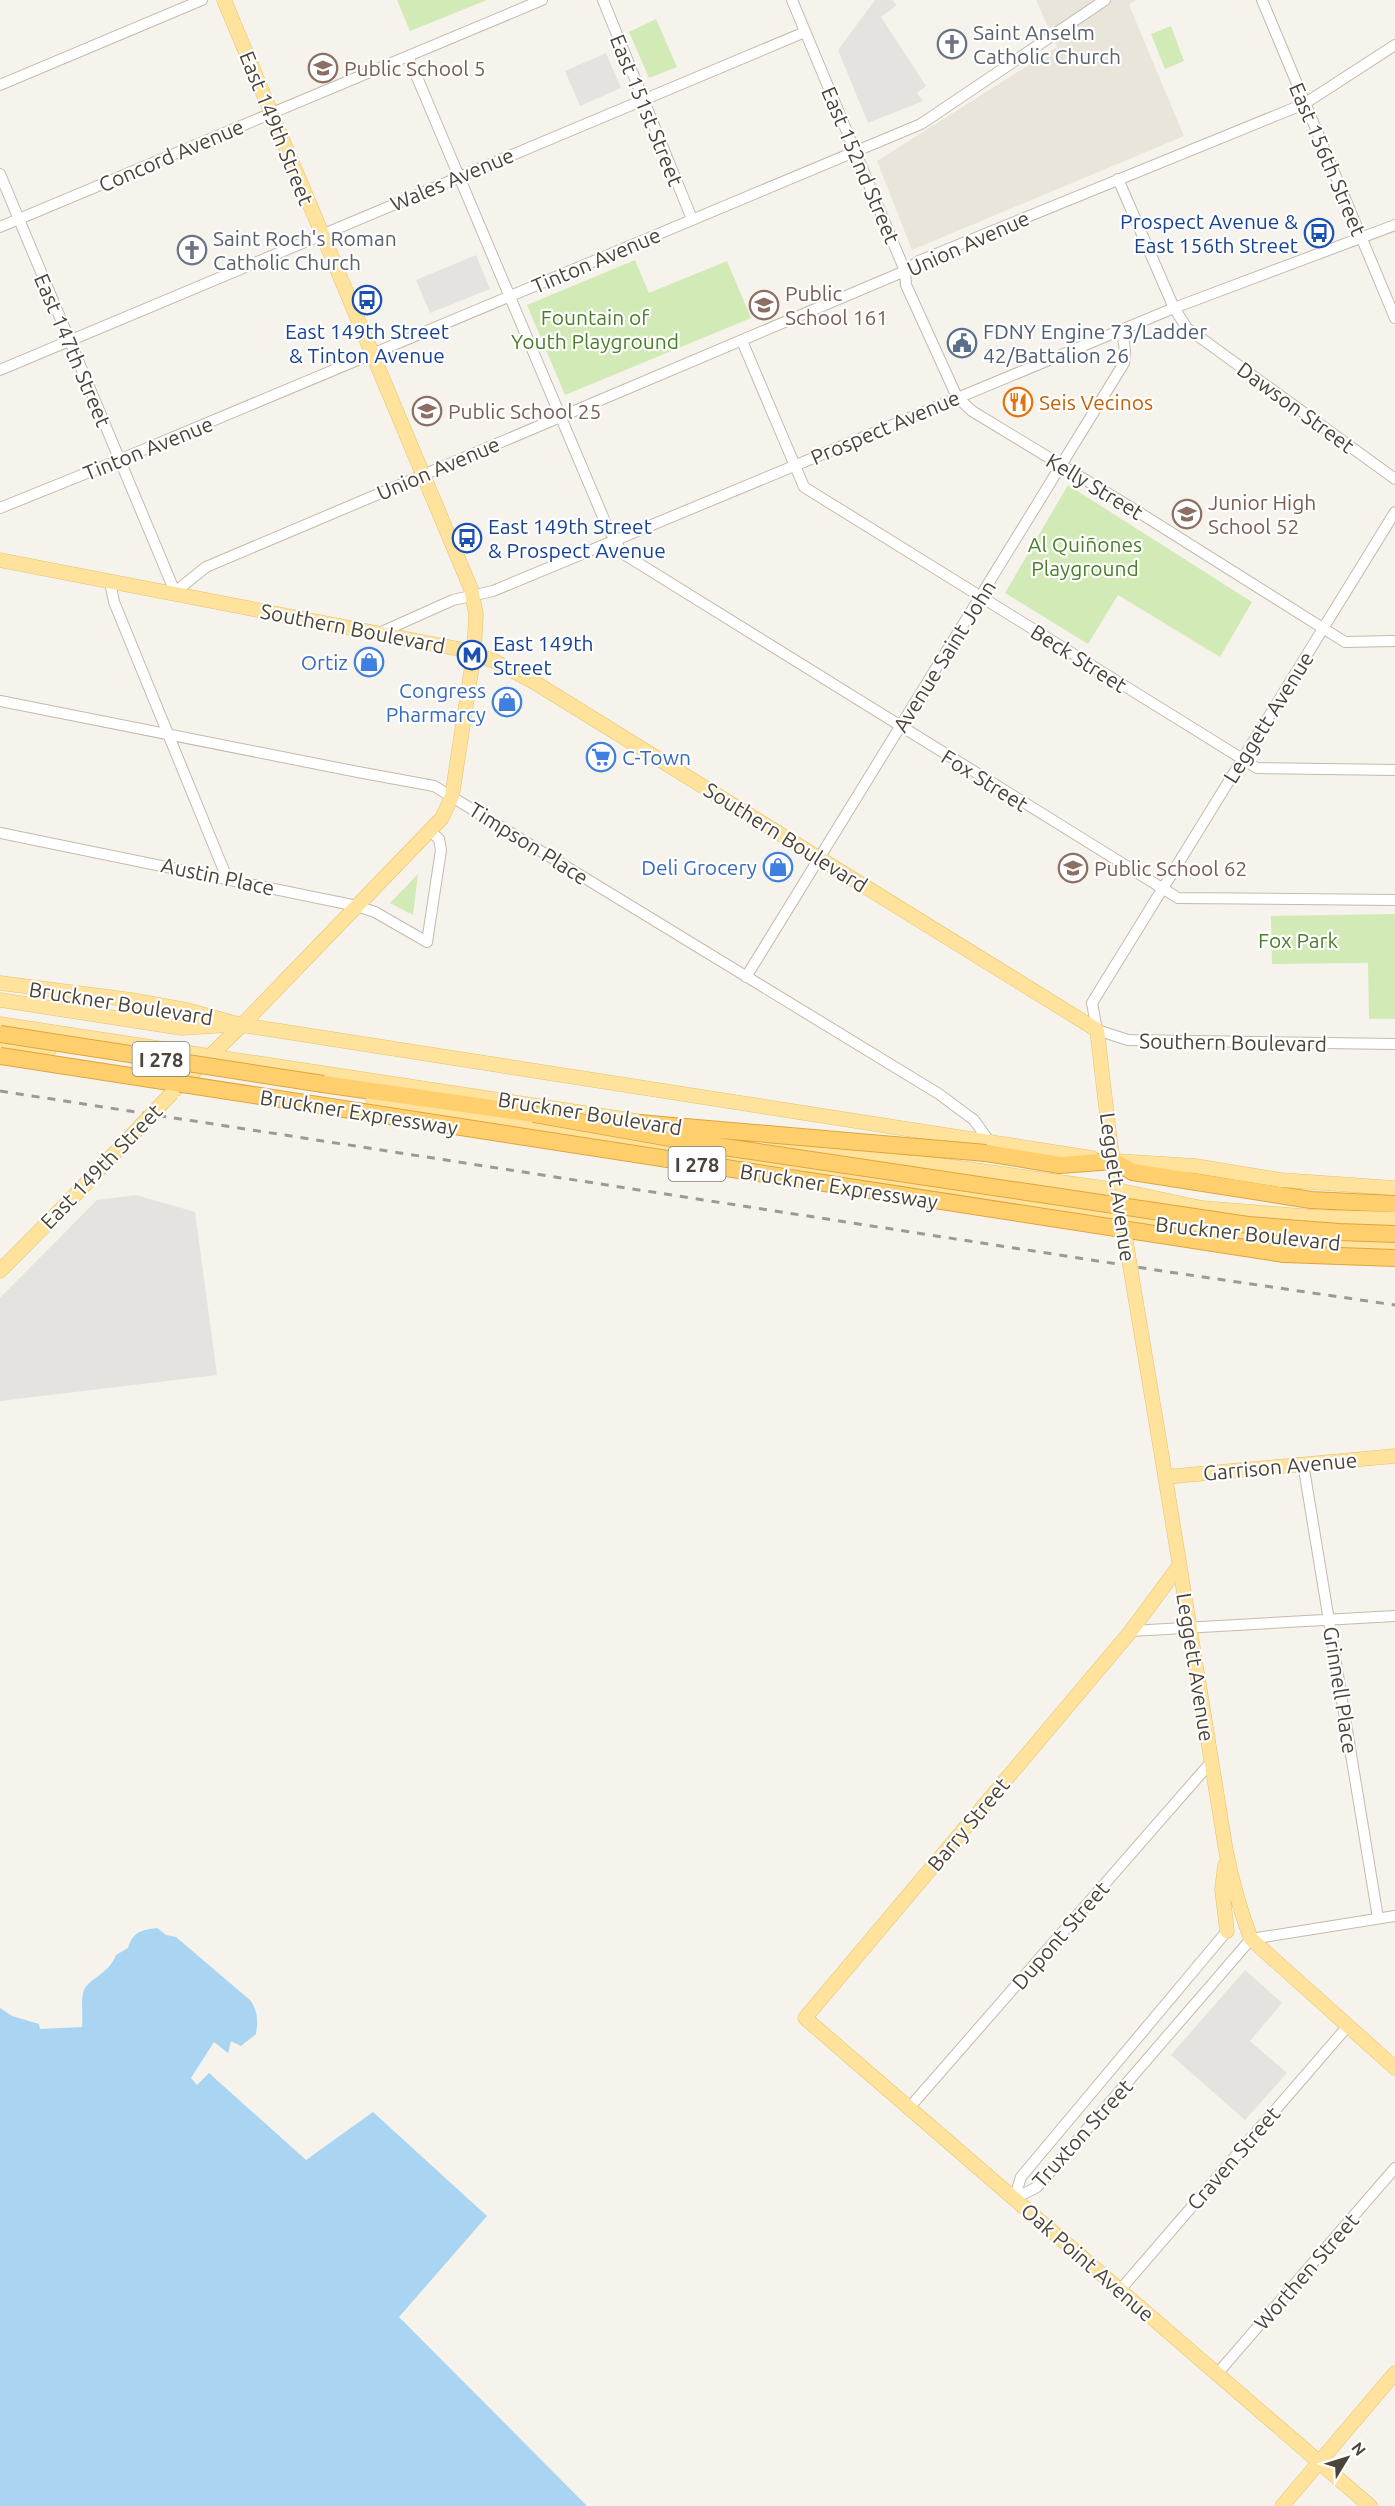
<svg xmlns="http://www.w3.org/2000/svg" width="1395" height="2506" viewBox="0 0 1395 2506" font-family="Ubuntu,sans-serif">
  <rect width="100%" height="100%" fill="#f6f3ec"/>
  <!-- residential -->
  <path fill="#eae5da" d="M1036,0h100l-7,5 55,131 -272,114 -35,-89 180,-114z"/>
  <!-- green -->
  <path fill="#d2eab5" d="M397,0h90l-77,31z
    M656,19l21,48 -28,11 -20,-46z
    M1171,26l13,35 -19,8 -14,-35z
    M635,260l14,33 78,-32 24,57 -186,77 -38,-90z
    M1068,485l184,117 -32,55 -102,-62 -30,49 -83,-51z
    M418,874l-5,41 -23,-12z
    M1395,914v105h-26l-1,-56 -96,1 -1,-48z"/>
  <!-- parking -->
  <path fill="#e5e3e0" d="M875,0h17l5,5 -16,12 45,69 -9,7 6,8 -55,22 -30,-73z
    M606,53l15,35 -41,18 -15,-35z
    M476,255l14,34 -60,24 -14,-33z
    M136,1195l59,17 22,163 -217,26v-103l97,-98z
    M1245,1970l37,33 -32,38 37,32 -42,47 -74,-65z"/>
  <!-- water -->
  <path fill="#a9d4f2" d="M157,1928l9,7 10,2 75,64c7,12 7,20 5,33l-15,12 -10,-5 -3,12 -14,-11 -23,36 6,7 12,-12 97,87 67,-48 114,104 -88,101 188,189h-587v-498l12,8 27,8 1,5 42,-2c1,-11 -1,-23 1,-34 3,-14 26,-18 33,-38l12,-7c5,-16 13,-18 29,-20z"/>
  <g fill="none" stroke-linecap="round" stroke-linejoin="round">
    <!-- minor casing -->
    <g stroke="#c2bbae" stroke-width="12">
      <path id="minor" d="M603,0l89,219
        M792,0l113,271 1,14 51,112 15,14 168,102 205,129 50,-1
        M1262,0l133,318
        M408,56l198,468 16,29 556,345 217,2
        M0,85l202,-85
        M0,174l175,418 31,-25 699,-296 14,-10 385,-157 91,-59
        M1118,179l56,129 13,20 208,151
        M0,227l542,-227
        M742,341l62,146 453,281 138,2
        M0,370l805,-338
        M0,508l119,-48 802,-336 184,-124
        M1395,512l-303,491 5,27 31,10 267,4
        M110,582l4,20 113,276
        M377,634l76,-34 40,-9 681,-283 221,-83
        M0,701l358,71 76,14 505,308 35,26 17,24
        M0,833l357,73 18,6 52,30 14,-92 -2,-11 -9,-8
        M746,977l378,-614 1,-12 -3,-21
        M1303,1463l75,455
        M1131,1631l264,-15
        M909,2108l303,-347
        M1014,2199l23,-12 214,-248 144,-23
        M1014,2199l7,-22 206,-246
        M1120,2290l227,-263
        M1217,2374l178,-206"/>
    </g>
    <!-- major casing -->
    <g stroke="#e6c16a" stroke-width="15">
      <path id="major" d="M0,560l464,90 30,11 40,21 563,348 13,111 15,95
        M0,983l131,17 56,10 55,15 850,133
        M0,1000l182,28 46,-3
        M0,1024l650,99
        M0,1043l49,7
        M176,1089l66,-64 200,-207 10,-22 22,-143 2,-39 -5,-25 -247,-589
        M373,1099l361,62 200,28 188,30 156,21 117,6
        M776,1142l341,48 85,18 113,9 80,2
        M1117,1161l78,5 86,14 114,8
        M0,1271l75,-76
        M1162,1457l64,394c6,30 14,59 25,88l144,129
        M1165,1477l230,-21
        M1179,1566l-48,65 -326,387 565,488
        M1225,1865l-3,24 5,42
        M1282,2506l113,-133"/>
    </g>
    <!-- highway casing -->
    <g stroke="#e0a43c" stroke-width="18">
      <path id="highway" d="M323,1084l211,30
        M986,1153l74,12 53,-4 20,11 178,28 84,4"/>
    </g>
    <!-- minor -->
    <use href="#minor" stroke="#fff" stroke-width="10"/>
    <!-- major -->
    <use href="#major" stroke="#ffe39c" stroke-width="14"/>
    <!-- highway -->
    <use href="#highway" stroke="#ffcf6e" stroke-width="16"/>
    <!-- rail -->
    <path stroke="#9a9a9a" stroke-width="3" stroke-dasharray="8 8" stroke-linecap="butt" d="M0,1091l1169,181 226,33"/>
    <!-- major-bridge casing -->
    <g stroke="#e6c16a" stroke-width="15" stroke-linecap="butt">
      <path id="major-bridge" d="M75,1195l97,-102
        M1125,1236l37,221"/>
    </g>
    <!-- highway-bridge casing -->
    <g stroke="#e0a43c" stroke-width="18" stroke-linecap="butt">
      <path id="highway-bridge" d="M0,1034l323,50
        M0,1056l1284,198 111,4
        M534,1114l170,30 544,81 91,7 56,2
        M639,1123l347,30"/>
    </g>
    <!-- major-bridge -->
    <use href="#major-bridge" stroke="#ffe39c" stroke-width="14"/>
    <!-- highway-bridge -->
    <use href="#highway-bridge" stroke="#ffcf6e" stroke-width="16"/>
  </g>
  <!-- icons -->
  <defs>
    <g id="church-ring" transform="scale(1.5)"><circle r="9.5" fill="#fff" stroke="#6b7280" stroke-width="1.5"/><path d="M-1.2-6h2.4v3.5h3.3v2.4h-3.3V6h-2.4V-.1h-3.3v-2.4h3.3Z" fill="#6b7280"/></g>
    <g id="school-ring" transform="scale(1.5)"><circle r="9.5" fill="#fff" stroke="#8d6e63" stroke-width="1.5"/><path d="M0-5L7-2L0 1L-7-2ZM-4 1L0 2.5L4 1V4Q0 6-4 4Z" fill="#8d6e63"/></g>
    <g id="bus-ring" transform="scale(1.5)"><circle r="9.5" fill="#fff" stroke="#1a4fb4" stroke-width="1.5"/><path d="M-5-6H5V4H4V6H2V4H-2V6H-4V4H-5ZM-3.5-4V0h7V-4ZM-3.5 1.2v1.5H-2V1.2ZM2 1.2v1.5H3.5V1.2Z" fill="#1a4fb4"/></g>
    <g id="civic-ring" transform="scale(1.5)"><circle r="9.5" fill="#fff" stroke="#5c6f8a" stroke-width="1.5"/><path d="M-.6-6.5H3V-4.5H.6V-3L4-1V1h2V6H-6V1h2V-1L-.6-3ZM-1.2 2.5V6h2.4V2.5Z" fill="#5c6f8a"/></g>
    <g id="restaurant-ring" transform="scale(1.5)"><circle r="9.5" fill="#fff" stroke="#e8710a" stroke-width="1.5"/><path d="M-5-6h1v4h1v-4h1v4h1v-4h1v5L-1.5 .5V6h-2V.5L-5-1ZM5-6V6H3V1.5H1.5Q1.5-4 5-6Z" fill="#e8710a"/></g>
    <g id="metro-ring" transform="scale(1.5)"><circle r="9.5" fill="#fff" stroke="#1a4fb4" stroke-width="1.5"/><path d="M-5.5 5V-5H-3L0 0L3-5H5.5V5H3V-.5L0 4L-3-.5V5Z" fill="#1a4fb4"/></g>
    <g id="shop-ring" transform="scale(1.5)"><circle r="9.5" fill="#fff" stroke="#3f7fe0" stroke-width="1.5"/><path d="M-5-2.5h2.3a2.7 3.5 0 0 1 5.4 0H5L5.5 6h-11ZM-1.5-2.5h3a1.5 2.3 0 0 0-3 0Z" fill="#3f7fe0"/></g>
    <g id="supermarket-ring" transform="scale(1.5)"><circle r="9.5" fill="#fff" stroke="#3f7fe0" stroke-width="1.5"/><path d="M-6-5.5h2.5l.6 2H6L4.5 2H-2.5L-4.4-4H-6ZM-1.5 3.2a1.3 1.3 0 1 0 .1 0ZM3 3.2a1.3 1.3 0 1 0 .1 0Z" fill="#3f7fe0"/></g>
  </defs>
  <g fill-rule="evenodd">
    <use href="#church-ring" x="952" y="44"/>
    <use href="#school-ring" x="323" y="68"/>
    <use href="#bus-ring" x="1319" y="233"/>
    <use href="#church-ring" x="192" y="250"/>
    <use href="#bus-ring" x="367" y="300"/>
    <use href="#school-ring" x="764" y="305"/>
    <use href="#civic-ring" x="962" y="343"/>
    <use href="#restaurant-ring" x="1018" y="402"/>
    <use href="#school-ring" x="427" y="411"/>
    <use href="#school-ring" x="1187" y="514"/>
    <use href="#bus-ring" x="467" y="538"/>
    <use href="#metro-ring" x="472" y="655"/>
    <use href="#shop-ring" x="369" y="662"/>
    <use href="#shop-ring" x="507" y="702"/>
    <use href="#supermarket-ring" x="601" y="757"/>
    <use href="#shop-ring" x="778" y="867"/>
    <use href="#school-ring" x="1073" y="868"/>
  </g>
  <g text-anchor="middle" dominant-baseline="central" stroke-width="4.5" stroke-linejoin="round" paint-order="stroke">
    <!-- shield labels -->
    <g fill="#fff" stroke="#817c74" stroke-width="1.5">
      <rect x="132.5" y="1042" width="57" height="34" rx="4.5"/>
      <rect x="668.5" y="1147" width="57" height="34" rx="4.5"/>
    </g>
    <g font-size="20" font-weight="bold" fill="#4b4439">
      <text x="161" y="1059">I 278</text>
      <text x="697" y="1164">I 278</text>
    </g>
    <!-- worship labels -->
    <g font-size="21" fill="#5b616d" stroke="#fff" text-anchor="start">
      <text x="973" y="32">Saint Anselm<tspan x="973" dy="24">Catholic Church</tspan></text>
      <text x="213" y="238">Saint Roch's Roman<tspan x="213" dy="24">Catholic Church</tspan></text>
    </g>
    <!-- education labels -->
    <g font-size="21" fill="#785e54" stroke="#fff" text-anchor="start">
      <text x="344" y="68">Public School 5</text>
      <text x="785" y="293">Public<tspan x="785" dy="24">School 161</tspan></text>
      <text x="448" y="411">Public School 25</text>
      <text x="1208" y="502">Junior High<tspan x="1208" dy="24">School 52</tspan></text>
      <text x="1094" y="868">Public School 62</text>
    </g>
    <!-- street labels -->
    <g font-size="21" fill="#4b4439" stroke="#fff">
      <text transform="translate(647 110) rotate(68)">East 151st Street</text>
      <text transform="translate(277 128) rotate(68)">East 149th Street</text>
      <text transform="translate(171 155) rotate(-23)">Concord Avenue</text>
      <text transform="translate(1328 159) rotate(67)">East 156th Street</text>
      <text transform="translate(861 165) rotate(67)">East 152nd Street</text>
      <text transform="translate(452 179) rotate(-23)">Wales Avenue</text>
      <text transform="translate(968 243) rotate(-24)">Union Avenue</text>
      <text transform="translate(596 260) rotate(-23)">Tinton Avenue</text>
      <text transform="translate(73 350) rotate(67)">East 147th Street</text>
      <text transform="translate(1296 407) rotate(36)">Dawson Street</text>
      <text transform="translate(885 427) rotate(-23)">Prospect Avenue</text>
      <text transform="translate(148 448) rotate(-22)">Tinton Avenue</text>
      <text transform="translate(438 468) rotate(-23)">Union Avenue</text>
      <text transform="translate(1095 486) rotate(31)">Kelly Street</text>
      <text transform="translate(353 628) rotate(11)">Southern Boulevard</text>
      <text transform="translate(944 656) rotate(-58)">Avenue Saint John</text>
      <text transform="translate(1079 658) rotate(32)">Beck Street</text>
      <text transform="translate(1268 717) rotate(-58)">Leggett Avenue</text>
      <text transform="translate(985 780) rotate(32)">Fox Street</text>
      <text transform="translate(786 837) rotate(32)">Southern Boulevard</text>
      <text transform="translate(529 843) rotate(32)">Timpson Place</text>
      <text transform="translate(218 876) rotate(12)">Austin Place</text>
      <text transform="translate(121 1003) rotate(9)">Bruckner Boulevard</text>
      <text transform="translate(1233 1042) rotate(1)">Southern Boulevard</text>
      <text transform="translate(359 1112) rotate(9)">Bruckner Expressway</text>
      <text transform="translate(590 1113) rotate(9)">Bruckner Boulevard</text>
      <text transform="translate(101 1166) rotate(-46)">East 149th Street</text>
      <text transform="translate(839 1186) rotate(9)">Bruckner Expressway</text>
      <text transform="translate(1118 1187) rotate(82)">Leggett Avenue</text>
      <text transform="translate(1248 1233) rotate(6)">Bruckner Boulevard</text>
      <text transform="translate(1280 1466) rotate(-5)">Garrison Avenue</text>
      <text transform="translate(1196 1667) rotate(81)">Leggett Avenue</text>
      <text transform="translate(1341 1690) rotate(81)">Grinnell Place</text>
      <text transform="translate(968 1824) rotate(-50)">Barry Street</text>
      <text transform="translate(1060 1935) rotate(-49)">Dupont Street</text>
      <text transform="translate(1082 2133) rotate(-48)">Truxton Street</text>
      <text transform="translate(1233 2158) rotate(-49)">Craven Street</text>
      <text transform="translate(1088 2262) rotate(41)">Oak Point Avenue</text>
      <text transform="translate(1306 2271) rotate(-49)">Worthen Street</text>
    </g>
    <!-- transit labels -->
    <g font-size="21" fill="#164399" stroke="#fff" text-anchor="start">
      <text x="1298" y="221" text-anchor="end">Prospect Avenue &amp;<tspan x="1298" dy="24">East 156th Street</tspan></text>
      <text x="367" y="331" text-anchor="middle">East 149th Street<tspan x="367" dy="24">&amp; Tinton Avenue</tspan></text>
      <text x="488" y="526">East 149th Street<tspan x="488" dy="24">&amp; Prospect Avenue</tspan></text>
      <text x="493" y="643">East 149th<tspan x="493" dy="24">Street</tspan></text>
    </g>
    <!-- park labels -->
    <g font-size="21" fill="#4a7f2a" stroke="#fff">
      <text x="595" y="317">Fountain of<tspan x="595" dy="24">Youth Playground</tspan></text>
      <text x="1085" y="544">Al Quiñones<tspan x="1085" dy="24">Playground</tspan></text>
      <text x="1298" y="940">Fox Park</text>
    </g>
    <!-- service labels -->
    <g font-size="21" fill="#4e5e75" stroke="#fff" text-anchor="start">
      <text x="983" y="331">FDNY Engine 73/Ladder<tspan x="983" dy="24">42/Battalion 26</tspan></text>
    </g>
    <!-- food labels -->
    <g font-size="21" fill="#c56008" stroke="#fff" text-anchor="start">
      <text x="1039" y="402">Seis Vecinos</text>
    </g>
    <!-- shop labels -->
    <g font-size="21" fill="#366cbe" stroke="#fff" text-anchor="end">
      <text x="348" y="662">Ortiz</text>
      <text x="486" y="690">Congress<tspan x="486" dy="24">Pharmarcy</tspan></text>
      <text x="622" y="757" text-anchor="start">C-Town</text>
      <text x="757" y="867">Deli Grocery</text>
    </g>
  </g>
  <!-- north arrow -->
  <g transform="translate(1347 2458) rotate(52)" stroke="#ffffff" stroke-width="4.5" paint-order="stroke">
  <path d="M0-4.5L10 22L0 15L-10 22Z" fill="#4b4439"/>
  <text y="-9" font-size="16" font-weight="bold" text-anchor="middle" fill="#4b4439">N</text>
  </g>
</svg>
